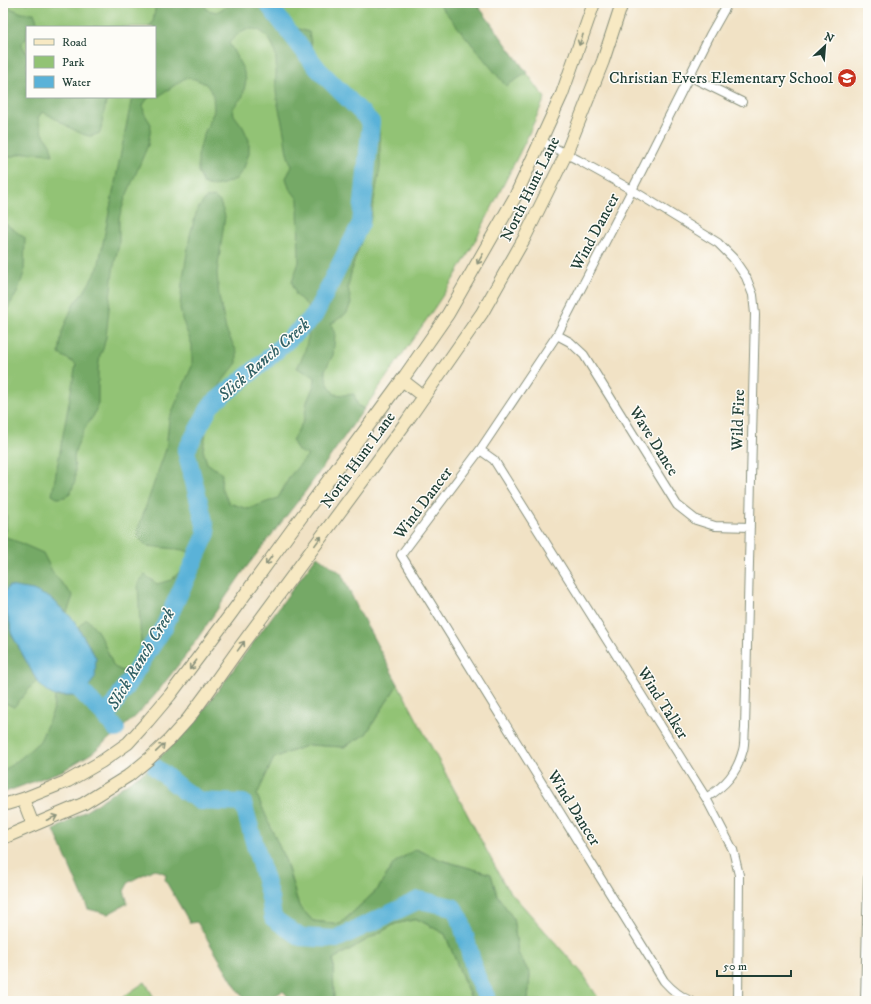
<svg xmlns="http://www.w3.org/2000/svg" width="871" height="1004" viewBox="0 0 871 1004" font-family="'IM FELL DW Pica',serif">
  <rect width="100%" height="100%" fill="#fdfcf7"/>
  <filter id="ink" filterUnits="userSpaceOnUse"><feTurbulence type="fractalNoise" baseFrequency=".025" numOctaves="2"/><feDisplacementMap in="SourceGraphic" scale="8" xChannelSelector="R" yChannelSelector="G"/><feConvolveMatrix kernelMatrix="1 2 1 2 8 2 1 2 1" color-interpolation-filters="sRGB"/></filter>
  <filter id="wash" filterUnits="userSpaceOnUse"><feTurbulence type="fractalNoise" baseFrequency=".012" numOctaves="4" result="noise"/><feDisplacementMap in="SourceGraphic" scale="16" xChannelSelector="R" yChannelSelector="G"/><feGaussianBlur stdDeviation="0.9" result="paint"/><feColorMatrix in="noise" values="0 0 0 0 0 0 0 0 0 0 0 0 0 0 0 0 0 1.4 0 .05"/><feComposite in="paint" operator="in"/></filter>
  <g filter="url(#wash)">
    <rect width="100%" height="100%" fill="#f1e2c5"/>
    <!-- green -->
    <path fill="#92c374" stroke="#588054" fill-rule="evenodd" d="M3,3h473l69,95 -20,44 -55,109 -19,32 -24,36 -63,90 -5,-3 -205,283 -151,96v-621l6,-7 15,-4 -21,-56zM27,27h128v70h-128z
      M398,684l108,203 77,87 17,27h-72l2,-27 -12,-21 -5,-35 -16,-23 -6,-21 -50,-14 -25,-11 -22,14 -16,26 -38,35 -27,-3 -14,-15 -13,-44 -30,-66 18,-38 34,-13 36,2 22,-13z
      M417,919l28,15 27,67h-138l-1,-42 62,-35z
      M145,982l11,19h-39z"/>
    <!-- forest -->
    <path fill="#75a966" stroke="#4a734d" d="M156,3h48l3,7 10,2 15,-9h24l13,7 22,17 18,5 5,28 24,19 28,28 12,16 2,19v26l-10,54 -8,17 -9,26 -5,22 3,16 -4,10 -16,11 4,10 -2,21 -8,15 2,12 7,12 10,1 10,-1 4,12 6,3 -59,83 -60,77 -59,86 -31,40 -20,22 -43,36 -28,17 -61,23v-22l18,-13 19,-17 13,-30 2,-15h21l20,-38 -18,-31 8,-8c15,11 21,32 28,48l9,4 11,-7 7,-17 -3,-64 7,-8 12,9 14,-4 18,-17 4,-9 -9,-4 -37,-4 -9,-9v-8l28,-80 3,-30 23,-53v-21l-10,-26 -2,-11 2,-24 8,-49 7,-25 9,-12 8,-1 6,5 5,14 -8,57 2,23 7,34 11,22v11l-13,16 -13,22 -8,49 4,13 15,11 -1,13 8,16 19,6 30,-11 12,-22 18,-21 -10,-4 -6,-11 12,-20 3,-18 7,-17 1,-8 -18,-9 7,-14 4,-16 2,-21 -3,-12 -11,-10 -4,-13 7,-20 -1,-63 -9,-11 -3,-10 6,-12c-6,-11 -6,-21 -8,-33 -2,-14 -7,-28 -8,-42 -1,-10 1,-21 0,-31 -1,-14 -9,-30 -24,-31 -3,0 -4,0 -6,0 -7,3 -12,9 -17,14l14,26 3,11 -3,16 -10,12 1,7 9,12 6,13v13l-5,15 -8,11 -15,6 -10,1 -8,-3 -5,-12v-15l5,-20 11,-25 -1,-17 -7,-10 -11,-5 -10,-1 -26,18h-4v-69h-6l4,-5z
      M438,3h38l51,70 -21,13z
      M10,8l12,5h12l4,11 -2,3h-9v11l-6,5 6,12v42h80l-7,36c-3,1 -6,2 -9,3 -12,0 -37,-20 -49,-24l-4,6 4,14 8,12 3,11 -12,-2h-17l-15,4 -6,7v-155z
      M132,97h19l-3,1 -5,7 1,8 7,11 -1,10 -2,11 -23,54 -6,19v27l-3,11 -3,15 -7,66 -3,12 -3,6 -2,15v33l-4,12 -9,13 -9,20 -2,10 1,10v13l-4,11 -6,5 -8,1 -5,-3 24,-131 -17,-10 3,-22 6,-15 6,-14 10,-11 14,-24z
      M3,222l22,16 -1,35 -7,20 -14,23z
      M3,500c4,13 5,23 1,36l39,17 10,20 20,23 -6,17 -17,-15 -47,-4 3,17 4,13 1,9 26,48 -7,7 -16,19 -11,-5z
      M317,556l24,17 17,36 40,75 -32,50 -22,13 -36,-2 -34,13 -17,37 29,67 13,44 14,15 27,3 38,-35 16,-26 22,-14 25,11 50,14 6,21 16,23 5,35 12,21 -2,27h-56l-27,-67 -28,-15 -22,5 -62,35 1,42h-42l-9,-10 -18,10h-18l-8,-9 -42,-70 -7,1 -25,-43 1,-6 -12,-5 -25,13 -5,9 4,12 -20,11 -20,-5 -34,-79 35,-21 55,-37 47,-45 111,-151z"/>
    <!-- water -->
    <path fill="#5ab2d8" stroke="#3c7886" d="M9,586l24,4 17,8 23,21 23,39 -1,20 -9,12 -10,6h-21l-6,-3 -6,-5 -6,-7 -26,-48 -1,-9 -4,-13 -3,-17z"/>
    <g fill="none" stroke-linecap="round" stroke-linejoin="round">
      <!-- river -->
      <path stroke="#5ab2d8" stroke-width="18" d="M66,675l40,42
        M116,729l-10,-12 58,-90 43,-94 -21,-82 25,-46 52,-42 51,-47 47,-93 10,-101 -53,-53 -51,-66
        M156,768l28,23 16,10 43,2 27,95 3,20 27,19 36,2 83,-39 34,7 7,11 16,57 12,26"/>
    </g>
  </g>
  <g filter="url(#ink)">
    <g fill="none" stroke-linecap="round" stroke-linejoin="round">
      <!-- street casing -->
      <g stroke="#88907c" stroke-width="10">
        <path id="street" d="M689,76l53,26
          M541,141l37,19 54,30 86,53 15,15 13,19 7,18 2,19 -10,414c-1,7 0,15 -2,22 -6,23 -17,35 -37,48
          M557,335l13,7 14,13 93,150 19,15 19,6 35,1
          M480,450l14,10 212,338 27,52 6,25 -1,126
          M691,1001c-11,-4 -19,-11 -27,-20l-263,-426 79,-105 77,-115 75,-145 78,-155 18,-32
          M865,1001l3,-123"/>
      </g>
      <!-- secondary casing -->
      <g stroke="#88907c" stroke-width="14">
        <path id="secondary" d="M402,380l22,17
          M23,799l10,26
          M3,805l20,-6 45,-18 33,-19 27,-19 20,-22 22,-26 60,-80 64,-88 108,-147 46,-66 67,-117 47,-103 32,-91
          M3,838l80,-34 45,-28 22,-18 20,-19 18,-20 20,-27 32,-45 167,-226 75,-108 42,-74 42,-85 37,-93 19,-58"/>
      </g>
      <!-- street -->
      <use href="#street" stroke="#fff" stroke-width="8"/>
      <!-- secondary -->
      <use href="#secondary" stroke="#f7e9c3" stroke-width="12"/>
    </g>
    <!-- one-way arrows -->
    <defs><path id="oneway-shaft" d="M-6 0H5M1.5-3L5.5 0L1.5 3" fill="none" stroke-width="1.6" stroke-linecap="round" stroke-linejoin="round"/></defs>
    <g stroke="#8b937c">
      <use href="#oneway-shaft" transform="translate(581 40) rotate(110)"/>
      <use href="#oneway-shaft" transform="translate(480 259) rotate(120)"/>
      <use href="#oneway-shaft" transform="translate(318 541) rotate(-54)"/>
      <use href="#oneway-shaft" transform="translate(269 560) rotate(126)"/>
      <use href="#oneway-shaft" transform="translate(241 646) rotate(-54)"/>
      <use href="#oneway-shaft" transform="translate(193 665) rotate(127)"/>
      <use href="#oneway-shaft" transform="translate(160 748) rotate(-44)"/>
      <use href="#oneway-shaft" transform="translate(52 818) rotate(-22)"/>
    </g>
  </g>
  <!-- icons -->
  <defs>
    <g id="school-disc" transform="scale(1)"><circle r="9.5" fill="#c8321e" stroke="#fdfcf7"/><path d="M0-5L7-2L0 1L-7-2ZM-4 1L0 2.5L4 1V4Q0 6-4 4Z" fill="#fff"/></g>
  </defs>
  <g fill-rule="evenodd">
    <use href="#school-disc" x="847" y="78"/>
  </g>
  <g text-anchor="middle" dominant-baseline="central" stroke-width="3" stroke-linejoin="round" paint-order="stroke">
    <!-- poi labels -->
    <g font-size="16" fill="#1f3d34" stroke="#fdfcf7" text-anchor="end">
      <text x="833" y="78">Christian Evers Elementary School</text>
    </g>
    <!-- street labels -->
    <g font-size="16" fill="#1f3d34" stroke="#fdfcf7">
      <text transform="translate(530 189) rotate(-64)">North Hunt Lane</text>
      <text transform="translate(595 232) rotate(-62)">Wind Dancer</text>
      <text transform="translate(738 420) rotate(-88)">Wild Fire</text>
      <text transform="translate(654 441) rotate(58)">Wave Dance</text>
      <text transform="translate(358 460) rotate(-54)">North Hunt Lane</text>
      <text transform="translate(423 503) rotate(-53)">Wind Dancer</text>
      <text transform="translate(663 703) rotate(58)">Wind Talker</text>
      <text transform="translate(574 808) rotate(58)">Wind Dancer</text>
    </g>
    <!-- water labels -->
    <g font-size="17" font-style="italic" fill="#316065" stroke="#fdfcf7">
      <text transform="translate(264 360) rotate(-41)">Slick Ranch Creek</text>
      <text transform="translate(141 659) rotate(-59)">Slick Ranch Creek</text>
    </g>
  </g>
  <!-- margin -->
  <rect width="871" height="1004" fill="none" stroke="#fdfcf7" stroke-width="16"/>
  <!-- legend -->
  <rect x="26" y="26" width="130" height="72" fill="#fdfcf7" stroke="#a4b0a9"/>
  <rect x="34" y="39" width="20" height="6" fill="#f7e9c3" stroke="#a4b0a9"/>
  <text x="62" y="46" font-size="12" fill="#1f3d34">Road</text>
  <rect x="34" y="56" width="20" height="12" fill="#92c374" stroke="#a4b0a9"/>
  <text x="62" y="66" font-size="12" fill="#1f3d34">Park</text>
  <rect x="34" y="76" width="20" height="12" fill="#5ab2d8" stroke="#a4b0a9"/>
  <text x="62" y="86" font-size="12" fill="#1f3d34">Water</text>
  <!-- north arrow -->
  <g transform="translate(825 46) rotate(26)" stroke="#fdfcf7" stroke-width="3" paint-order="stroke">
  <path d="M0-3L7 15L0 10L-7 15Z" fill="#1f3d34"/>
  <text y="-6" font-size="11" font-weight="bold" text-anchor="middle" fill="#1f3d34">N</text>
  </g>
  <!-- scale -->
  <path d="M717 970v6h74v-6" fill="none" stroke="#1f3d34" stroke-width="2"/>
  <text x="723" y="970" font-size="12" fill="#1f3d34" stroke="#fdfcf7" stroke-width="3" paint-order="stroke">50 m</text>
</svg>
